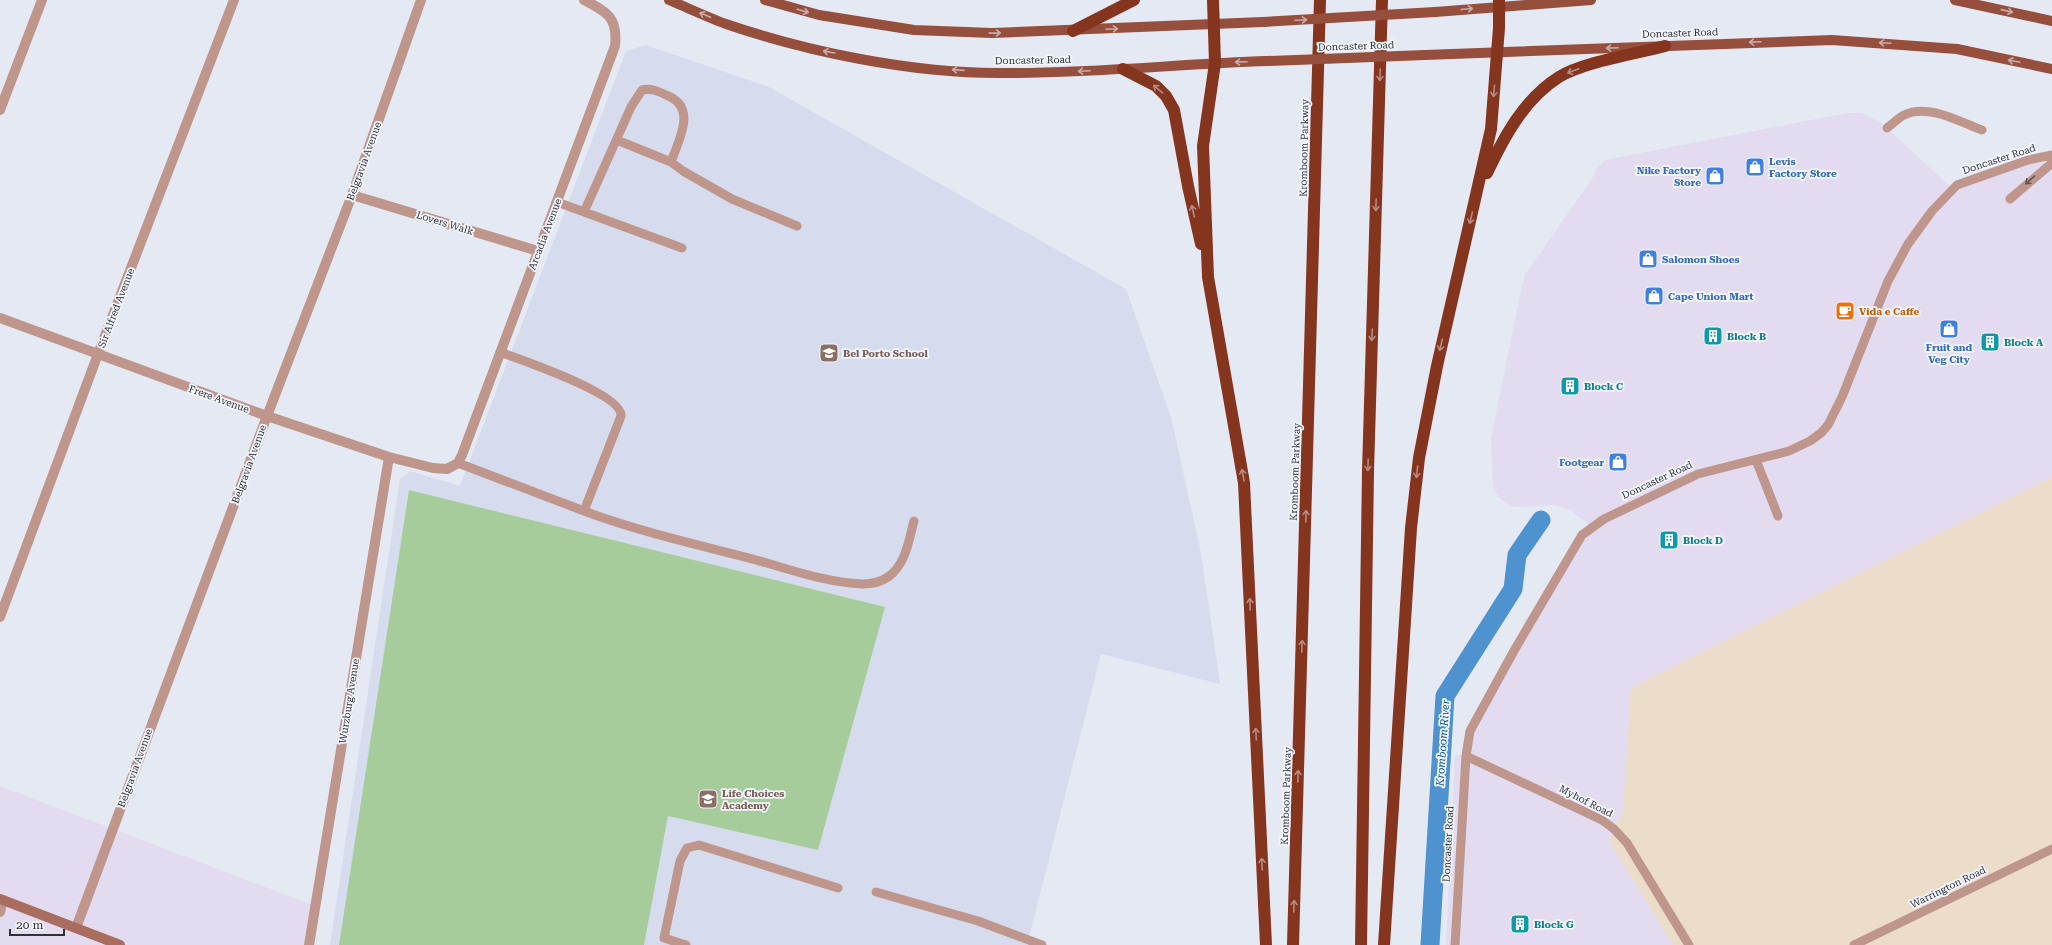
<svg xmlns="http://www.w3.org/2000/svg" width="2052" height="945" viewBox="0 0 2052 945" font-family="'Roboto Serif',serif">
  <rect width="100%" height="100%" fill="#e5e9f4"/>
  <!-- commercial -->
  <path fill="#e3dbf0" d="M1847,113h14l19,9 73,67 99,-34v322l-421,211 -8,122 -14,31 64,104h-227l9,-190h11l4,-24 45,-82 77,-122 -22,-17 -16,-5 -33,2 -10,-1 -13,-9 -5,-11 -2,-48 33,-162 68,-97 5,-11 8,-8z
    M0,786l315,120 -6,39h-309z"/>
  <!-- industrial -->
  <path fill="#ecdcca" d="M2052,477v468h-379l-64,-104 14,-31 8,-122z"/>
  <!-- built -->
  <path fill="#d6dcee" d="M646,45l123,42 357,202 45,128 30,136 19,131 -119,-30 -74,291h-697l70,-466 10,-8 50,15 166,-435z"/>
  <!-- green -->
  <path fill="#a7cc9c" d="M409,490l476,117 -67,243 -150,-34 -24,129h-305z"/>
  <g fill="none" stroke-linecap="round" stroke-linejoin="round">
    <!-- canal -->
    <path stroke="#4e92d0" stroke-width="19" d="M1430,945l15,-249 68,-107 4,-34 24,-35"/>
    <!-- lane -->
    <path stroke="#bf968b" stroke-width="9" d="M1887,128c6,-4 11,-10 17,-13 24,-12 56,7 78,15
      M617,140l54,22 12,9 49,28 65,27
      M2010,199l42,-36
      M557,202l125,46
      M584,212l47,-105 11,-17c9,-2 16,1 24,5 32,12 13,44 5,67
      M1756,460l22,56
      M458,463l126,48 37,-95c2,-22 -100,-56 -121,-64
      M584,511c56,21 115,34 172,49 33,9 72,23 106,24 9,0 19,-2 26,-7 18,-12 21,-38 26,-56
      M1466,756l136,64 12,9 13,14 62,102
      M876,892l102,29 64,24
      M686,945l-22,-7 16,-77 7,-13 12,-3 139,43
      M1455,945l11,-189 4,-25 45,-82 67,-114 22,-16 94,-45 91,-23 21,-10 11,-8 7,-8 14,-28 46,-116 20,-37 24,-33 25,-26 71,-25 24,-5
      M1854,945l198,-96"/>
    <!-- street -->
    <path stroke="#bf968b" stroke-width="10" d="M0,110l42,-110
      M352,195l186,56
      M0,318l267,98 122,41 44,11 14,1 11,-6 4,-8 153,-409c3,-29 -8,-34 -31,-46
      M0,617l98,-263 136,-354
      M0,912l3,-12
      M76,928l191,-512 85,-221 69,-195
      M309,945l80,-488"/>
    <!-- secondary -->
    <path stroke="#a86d5e" stroke-width="10" d="M0,899l120,46"/>
    <!-- primary -->
    <path stroke="#964f3d" stroke-width="10" d="M669,0c19,8 38,17 57,24 82,28 185,49 272,49 90,1 179,-9 269,-12
      M765,0l54,15 95,15 78,3 271,-11
      M1955,0l97,21
      M1435,12l156,-12
      M1425,55l407,-15 125,9 95,20"/>
    <!-- highway -->
    <path stroke="#85341e" stroke-width="12" d="M1213,0l2,63 -12,83 5,131 36,206 22,462
      M1073,31l61,-31
      M1123,69l33,17 10,10 8,14 14,76 13,58
      M1487,173c17,-36 37,-74 72,-96 24,-15 77,-23 106,-31
      M1293,945l27,-945
      M1361,945l7,-474 14,-471
      M1384,945l27,-417 8,-70 18,-92 54,-237 8,-101v-28"/>
    <!-- primary-bridge -->
    <path stroke="#964f3d" stroke-width="10" d="M1263,22l172,-10
      M1267,61l158,-6"/>
  </g>
  <!-- one-way arrows -->
  <defs><path id="oneway-shaft" d="M-6 0H5M1.5-3L5.5 0L1.5 3" fill="none" stroke-width="1.6" stroke-linecap="round" stroke-linejoin="round"/></defs>
  <g stroke="#c9aba8">
    <use href="#oneway-shaft" transform="translate(1467 9) rotate(-5)"/>
    <use href="#oneway-shaft" transform="translate(803 11) rotate(16)"/>
    <use href="#oneway-shaft" transform="translate(2007 11) rotate(13)"/>
    <use href="#oneway-shaft" transform="translate(705 15) rotate(-157)"/>
    <use href="#oneway-shaft" transform="translate(1301 20) rotate(-3)"/>
    <use href="#oneway-shaft" transform="translate(1112 29) rotate(-3)"/>
    <use href="#oneway-shaft" transform="translate(995 33) rotate(-1)"/>
    <use href="#oneway-shaft" transform="translate(1755 42) rotate(178)"/>
    <use href="#oneway-shaft" transform="translate(1885 43) rotate(-177)"/>
    <use href="#oneway-shaft" transform="translate(1612 48) rotate(178)"/>
    <use href="#oneway-shaft" transform="translate(829 52) rotate(-170)"/>
    <use href="#oneway-shaft" transform="translate(2014 61) rotate(-168)"/>
    <use href="#oneway-shaft" transform="translate(1241 62) rotate(178)"/>
    <use href="#oneway-shaft" transform="translate(958 70) rotate(-176)"/>
    <use href="#oneway-shaft" transform="translate(1084 71) rotate(177)"/>
  </g>
  <g stroke="#b68b83">
    <use href="#oneway-shaft" transform="translate(1573 71) rotate(159)"/>
    <use href="#oneway-shaft" transform="translate(1380 75) rotate(92)"/>
    <use href="#oneway-shaft" transform="translate(1158 89) rotate(-141)"/>
    <use href="#oneway-shaft" transform="translate(1494 91) rotate(95)"/>
    <use href="#oneway-shaft" transform="translate(1376 205) rotate(92)"/>
    <use href="#oneway-shaft" transform="translate(1193 211) rotate(-103)"/>
    <use href="#oneway-shaft" transform="translate(1471 218) rotate(104)"/>
    <use href="#oneway-shaft" transform="translate(1372 335) rotate(92)"/>
    <use href="#oneway-shaft" transform="translate(1441 345) rotate(103)"/>
    <use href="#oneway-shaft" transform="translate(1368 465) rotate(92)"/>
    <use href="#oneway-shaft" transform="translate(1417 472) rotate(96)"/>
    <use href="#oneway-shaft" transform="translate(1243 475) rotate(-101)"/>
    <use href="#oneway-shaft" transform="translate(1306 516) rotate(-88)"/>
    <use href="#oneway-shaft" transform="translate(1250 604) rotate(-92)"/>
    <use href="#oneway-shaft" transform="translate(1302 646) rotate(-88)"/>
    <use href="#oneway-shaft" transform="translate(1256 734) rotate(-93)"/>
    <use href="#oneway-shaft" transform="translate(1298 776) rotate(-88)"/>
    <use href="#oneway-shaft" transform="translate(1262 864) rotate(-93)"/>
    <use href="#oneway-shaft" transform="translate(1294 906) rotate(-88)"/>
  </g>
  <use stroke="#635554" href="#oneway-shaft" transform="translate(2030 180) rotate(139)"/>
  <!-- icons -->
  <defs>
    <g id="shop-square" transform="scale(1)"><rect x="-9" y="-9" width="18" height="18" rx="4" fill="#3f7fe0" stroke="#f3f6ff"/><path d="M-5-2.5h2.3a2.7 3.5 0 0 1 5.4 0H5L5.5 6h-11ZM-1.5-2.5h3a1.5 2.3 0 0 0-3 0Z" fill="#fff"/></g>
    <g id="cafe-square" transform="scale(1)"><rect x="-9" y="-9" width="18" height="18" rx="4" fill="#e8710a" stroke="#f3f6ff"/><path d="M-5.5-4.5H6V0H3Q3 3.5 0 3.5H-2.5Q-5.5 3.5-5.5 0ZM3-3.2v2h1.7v-2ZM-6 4.5H4V6H-6Z" fill="#fff"/></g>
    <g id="building-square" transform="scale(1)"><rect x="-9" y="-9" width="18" height="18" rx="4" fill="#0f9aa8" stroke="#f3f6ff"/><path d="M-4-6H4V6H1V3H-1V6H-4ZM-2.5-4.3h1.7v1.8h-1.7ZM.8-4.3h1.7v1.8H.8ZM-2.5-1h1.7V.8h-1.7ZM.8-1h1.7V.8H.8Z" fill="#fff"/></g>
    <g id="school-square" transform="scale(1)"><rect x="-9" y="-9" width="18" height="18" rx="4" fill="#8d6e63" stroke="#f3f6ff"/><path d="M0-5L7-2L0 1L-7-2ZM-4 1L0 2.5L4 1V4Q0 6-4 4Z" fill="#fff"/></g>
    <g id="university-square" transform="scale(1)"><rect x="-9" y="-9" width="18" height="18" rx="4" fill="#8d6e63" stroke="#f3f6ff"/><path d="M0-5L7-2L0 1L-7-2ZM-4 1L0 2.5L4 1V4Q0 6-4 4Z" fill="#fff"/></g>
  </defs>
  <g fill-rule="evenodd">
    <use href="#shop-square" x="1755" y="167"/>
    <use href="#shop-square" x="1715" y="176"/>
    <use href="#shop-square" x="1648" y="259"/>
    <use href="#shop-square" x="1654" y="296"/>
    <use href="#cafe-square" x="1845" y="311"/>
    <use href="#shop-square" x="1949" y="329"/>
    <use href="#building-square" x="1713" y="336"/>
    <use href="#building-square" x="1990" y="342"/>
    <use href="#school-square" x="829" y="353"/>
    <use href="#building-square" x="1570" y="386"/>
    <use href="#shop-square" x="1618" y="462"/>
    <use href="#building-square" x="1669" y="540"/>
    <use href="#university-square" x="708" y="799"/>
    <use href="#building-square" x="1520" y="924"/>
  </g>
  <g text-anchor="middle" dominant-baseline="central" stroke-width="3.5" stroke-linejoin="round" paint-order="stroke">
    <!-- street labels -->
    <g font-size="10" fill="#313237" stroke="#f3f6ff">
      <text transform="translate(1680 33) rotate(-2)">Doncaster Road</text>
      <text transform="translate(1356 46) rotate(-2)">Doncaster Road</text>
      <text transform="translate(1033 60) rotate(-1)">Doncaster Road</text>
      <text transform="translate(1304 148) rotate(-89)">Kromboom Parkway</text>
      <text transform="translate(1999 159) rotate(-18)">Doncaster Road</text>
      <text transform="translate(364 161) rotate(-70)">Belgravia Avenue</text>
      <text transform="translate(445 223) rotate(17)">Lovers Walk</text>
      <text transform="translate(545 234) rotate(-69)">Arcadia Avenue</text>
      <text transform="translate(116 308) rotate(-69)">Sir Alfred Avenue</text>
      <text transform="translate(219 399) rotate(20)">Frere Avenue</text>
      <text transform="translate(249 464) rotate(-70)">Belgravia Avenue</text>
      <text transform="translate(1295 472) rotate(-88)">Kromboom Parkway</text>
      <text transform="translate(1657 480) rotate(-25)">Doncaster Road</text>
      <text transform="translate(349 701) rotate(-81)">Wurzburg Avenue</text>
      <text transform="translate(135 768) rotate(-70)">Belgravia Avenue</text>
      <text transform="translate(1286 796) rotate(-88)">Kromboom Parkway</text>
      <text transform="translate(1586 801) rotate(27)">Myhof Road</text>
      <text transform="translate(1448 844) rotate(-87)">Doncaster Road</text>
      <text transform="translate(1948 887) rotate(-26)">Warrington Road</text>
    </g>
    <!-- shop labels -->
    <g font-size="10" font-weight="bold" fill="#366cbe" stroke="#f3f6ff" text-anchor="start">
      <text x="1769" y="161">Levis<tspan x="1769" dy="12">Factory Store</tspan></text>
      <text x="1701" y="170" text-anchor="end">Nike Factory<tspan x="1701" dy="12">Store</tspan></text>
      <text x="1662" y="259">Salomon Shoes</text>
      <text x="1668" y="296">Cape Union Mart</text>
      <text x="1949" y="347" text-anchor="middle">Fruit and<tspan x="1949" dy="12">Veg City</tspan></text>
      <text x="1604" y="462" text-anchor="end">Footgear</text>
    </g>
    <!-- food labels -->
    <g font-size="10" font-weight="bold" fill="#c56008" stroke="#f3f6ff" text-anchor="start">
      <text x="1859" y="311">Vida e Caffe</text>
    </g>
    <!-- culture labels -->
    <g font-size="10" font-weight="bold" fill="#0d838f" stroke="#f3f6ff" text-anchor="start">
      <text x="1727" y="336">Block B</text>
      <text x="2004" y="342">Block A</text>
      <text x="1584" y="386">Block C</text>
      <text x="1683" y="540">Block D</text>
      <text x="1534" y="924">Block G</text>
    </g>
    <!-- education labels -->
    <g font-size="10" font-weight="bold" fill="#785e54" stroke="#f3f6ff" text-anchor="start">
      <text x="843" y="353">Bel Porto School</text>
      <text x="722" y="793">Life Choices<tspan x="722" dy="12">Academy</tspan></text>
    </g>
    <!-- water labels -->
    <g font-size="11" font-style="italic" fill="#03558f" stroke="#f3f6ff">
      <text transform="translate(1443 743) rotate(-86)">Kromboom River</text>
    </g>
  </g>
  <!-- scale -->
  <path d="M10 929v6h54v-6" fill="none" stroke="#313237" stroke-width="2"/>
  <text x="16" y="929" font-size="12" fill="#313237" stroke="#f3f6ff" stroke-width="3" paint-order="stroke">20 m</text>
</svg>
